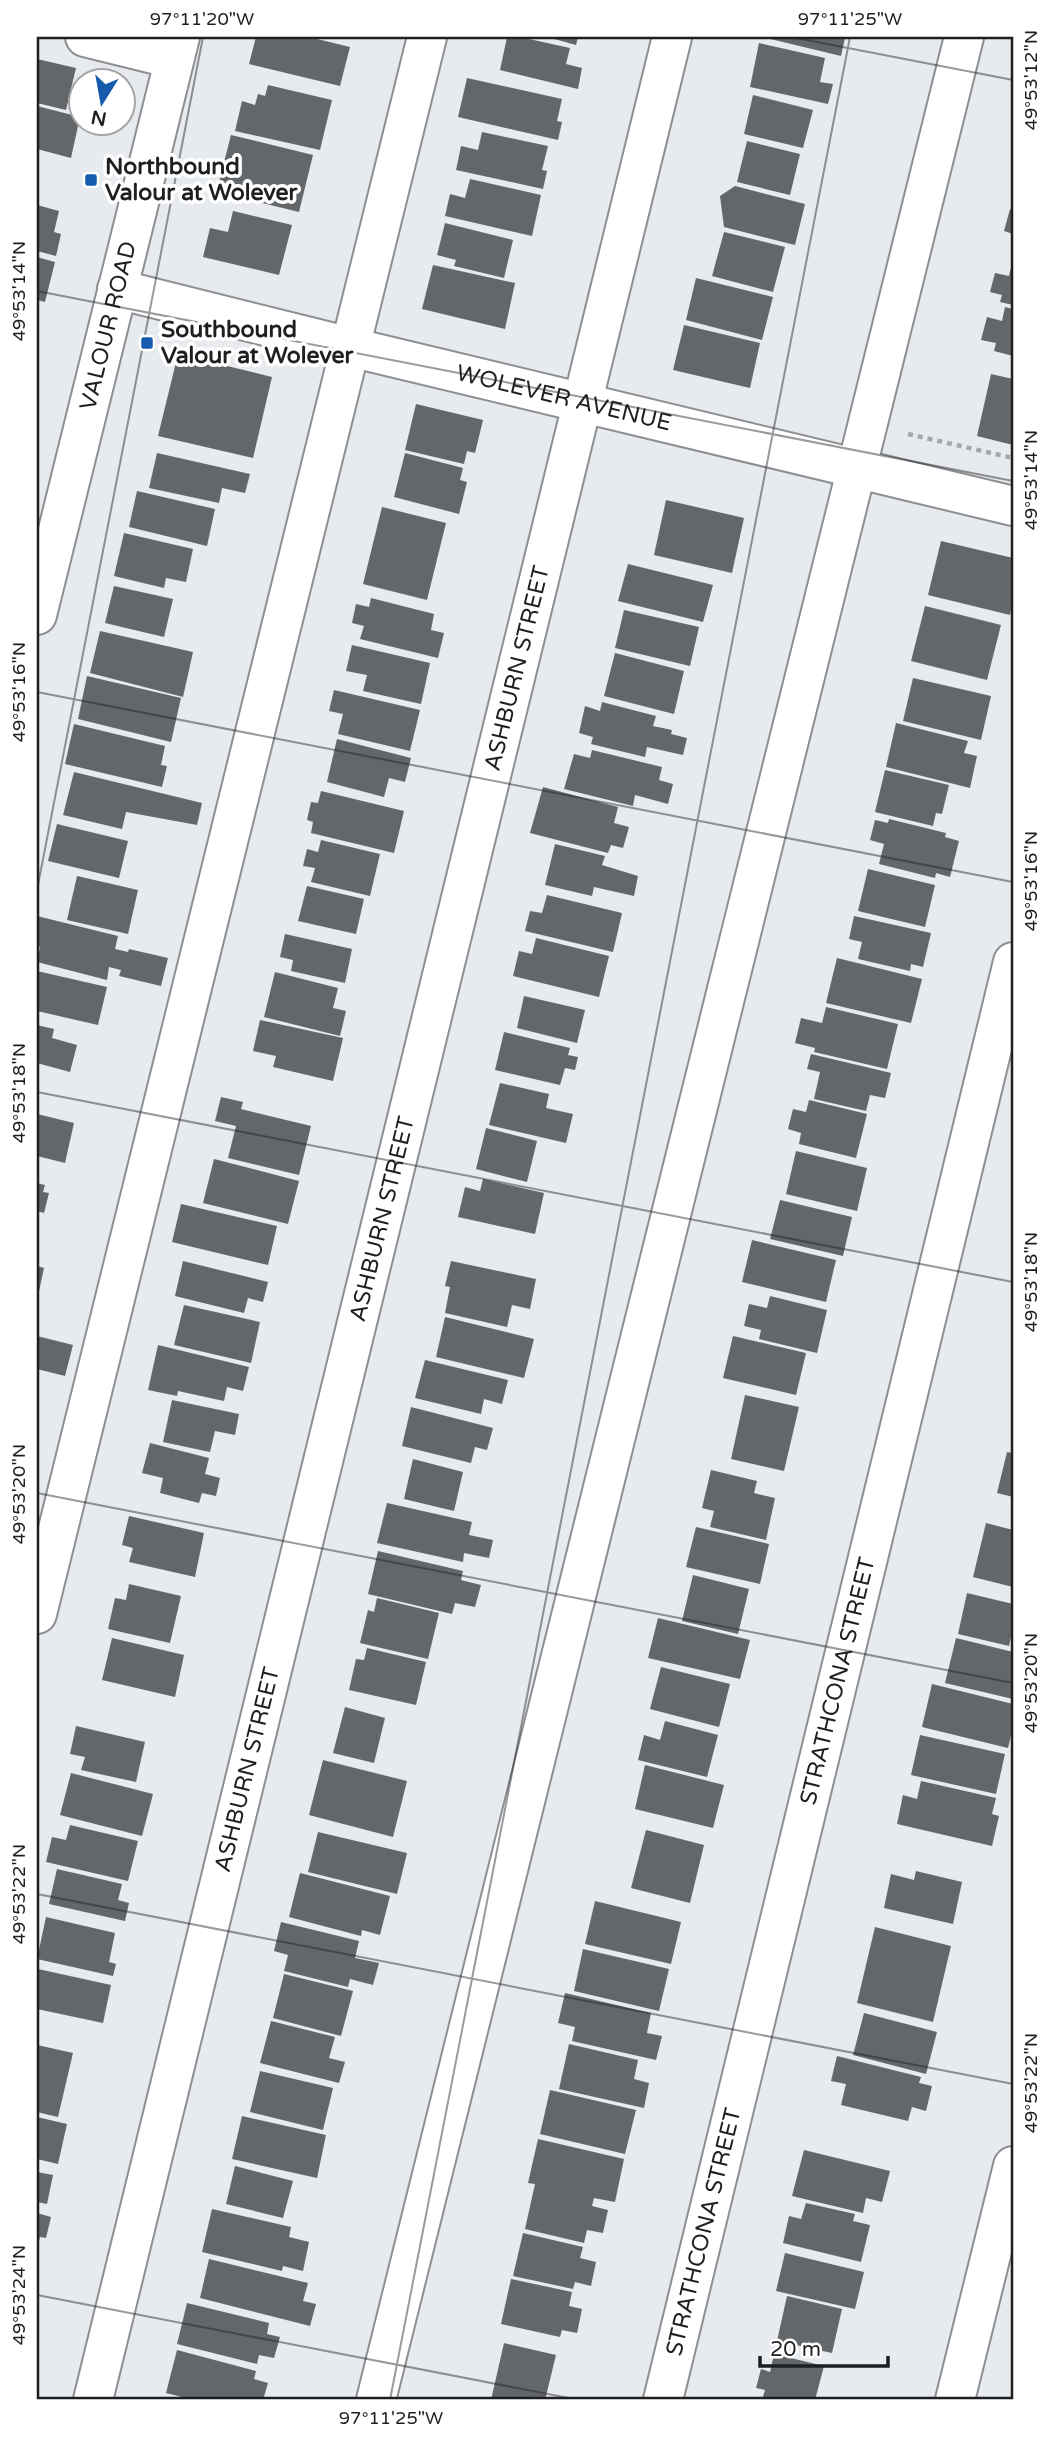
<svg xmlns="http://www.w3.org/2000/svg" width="1050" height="2437" viewBox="0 0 1050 2437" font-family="'Varela Round',sans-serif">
  <rect width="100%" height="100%" fill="#e7eaee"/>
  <!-- building -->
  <path fill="#64676a" d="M256,37h53l41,10 -10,39 -91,-22z
    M507,37h13l50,11 -4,16 16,4 -4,21 -78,-19z
    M547,37h31l-2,8z
    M762,37h77l6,1 -4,18z
    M759,43l66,15 -5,24 13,2 -5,20 -78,-17z
    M37,59l39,9 -10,42 -29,-7z
    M467,78l95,21 -5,22 5,1 -4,18 -100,-23z
    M268,85l64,15 -12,50 -85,-19 7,-30 13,4 3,-11 7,2z
    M753,95l60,15 -10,38 -59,-14z
    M37,106l43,11 -9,41 -34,-9z
    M482,132l66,14 -6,24 5,1 -4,18 -87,-19 5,-24 17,4z
    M231,135l82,20 -14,57 -69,-17 2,-10 -13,-3z
    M747,141l53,13 -10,41 -53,-13z
    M470,179l71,16 -9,41 -87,-20 5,-22 15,4z
    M735,186l70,18 -10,41 -71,-18 -4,-31z
    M37,205l22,6 -5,21 7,2 -5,22 -19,-5z
    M1010,209l3,1v24l-9,-3z
    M233,211l59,14 -13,50 -76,-18 7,-29 18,4z
    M445,223l68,17 -9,38 -50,-12 2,-6 -19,-5z
    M724,232l61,15 -12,45 -61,-16z
    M37,257l18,5 -10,40 -8,-2z
    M1012,263h1v42l-13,-3 2,-7 -12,-3 5,-19 14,3z
    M433,265l82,18 -10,46 -83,-20z
    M696,278l77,19 -11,43 -76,-20z
    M1005,307l8,2v47l-19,-5 2,-8 -15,-3 6,-23 15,4z
    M684,325l76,18 -10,45 -77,-18z
    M178,354l94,23 -19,81 -95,-22z
    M991,374l22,5v66l-36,-9z
    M416,404l67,16 -8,33 -8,-2 -3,13 -59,-14z
    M157,453l93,21 -5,19 -23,-5 -3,15 -70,-15z
    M405,453l58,15 -3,12 7,2 -8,32 -65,-17z
    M137,491l78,18 -8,37 -78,-19z
    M666,500l78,18 -12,55 -78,-18z
    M382,507l64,16 -19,77 -64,-16z
    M124,533l69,16 -7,33 -20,-4 -2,10 -50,-12z
    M941,541l72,17v42l-3,15 -82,-20z
    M628,564l85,21 -10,37 -85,-21z
    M114,586l59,13 -9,38 -59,-14z
    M371,598l63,16 -3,16 13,3 -6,25 -78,-19 4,-13 -12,-3 4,-19 13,3z
    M925,606l76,19 -14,55 -76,-19z
    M624,610l75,17 -9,39 -75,-18z
    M100,631l93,21 -10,45 -93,-24z
    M352,645l78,18 -9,41 -58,-13 4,-16 -21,-4z
    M615,653l69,18 -10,43 -70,-18z
    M87,676l94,22 -10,44 -93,-23z
    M913,678l78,18 -10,44 -78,-19z
    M334,690l86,20 -10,41 -72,-17 5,-20 -14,-3z
    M602,702l54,14 -3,10 19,4 -1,4 16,4 -4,17 -36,-8 -2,10 -54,-13 2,-7 -14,-4 6,-27 15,5z
    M896,723l72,18 -4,12 13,3 -7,32 -84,-21z
    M74,724l91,22 -4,19 6,1 -5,21 -97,-23z
    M337,739l74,19 -6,24 -16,-4 -5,19 -57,-15z
    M592,750l70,17 -3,13 14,4 -5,20 -33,-9 -2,11 -69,-17 10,-35 16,4z
    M885,770l64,15 -7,29 -6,-1 -3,13 -58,-14z
    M74,772l128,31 -5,22 -71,-13 -4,17 -59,-14z
    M543,787l75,20 -4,16 15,4 -6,21 -12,-3 -3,8 -78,-20z
    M321,791l83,20 -10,42 -83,-20 2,-11 -6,-2 4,-18 7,1z
    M889,819l57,14 -1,4 14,4 -9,36 -14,-4 -1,5 -56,-14 5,-20 -14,-4 5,-20 13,3z
    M57,824l71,17 -9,37 -71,-17z
    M321,840l59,14 -10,42 -59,-14 4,-14 -12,-2 4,-17 11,3z
    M555,844l50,12 -3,9 36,11 -4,20 -40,-9 -2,9 -47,-11z
    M868,869l67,16 -10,42 -67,-16z
    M77,876l61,14 -10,44 -61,-14z
    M307,886l57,13 -8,35 -58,-13z
    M547,895l75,18 -9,39 -88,-21 5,-20 12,2z
    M37,916l81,20 -3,13 13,3 1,-3 39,9 -7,28 -42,-10 2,-6 -12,-3 -2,13 -70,-18 3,-15 -3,-1z
    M854,916l77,17 -8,34 -12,-3 -1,7 -52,-12 4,-17 -13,-3z
    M285,934l67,15 -7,34 -54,-12 2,-11 -13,-3z
    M536,938l73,18 -10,41 -86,-21 6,-25 13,3z
    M837,958l85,21 -11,44 -85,-20z
    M37,971l70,16 -9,38 -61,-14z
    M275,972l63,16 -5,20 13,3 -6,25 -76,-19z
    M524,996l61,14 -8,33 -60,-15z
    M826,1007l72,17 -11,45 -73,-17 1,-4 -20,-5 6,-25 21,5z
    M260,1020l83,18 -10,43 -60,-14 3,-11 -23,-5z
    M37,1025l17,4 -2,9 25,7 -7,27 -33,-9z
    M504,1032l66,16 -2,7 10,2 -3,13 -10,-2 -5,17 -65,-15z
    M811,1054l80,19 -6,25 -15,-3 -4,16 -52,-12 6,-27 -13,-3z
    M500,1083l49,11 -3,14 27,6 -7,29 -77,-18z
    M221,1097l22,5 -2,7 70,17 -12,49 -71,-17 8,-32 -21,-5z
    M809,1100l58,14 -11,44 -57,-14 2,-11 -13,-4 5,-20 13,3z
    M37,1114l37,9 -9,40 -28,-7z
    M486,1128l51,13 -10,41 -51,-13z
    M796,1151l71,17 -10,43 -71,-17z
    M214,1159l85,22 -11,43 -85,-21z
    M483,1179l61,14 -9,41 -77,-17 7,-30 15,4z
    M37,1183l8,2 -2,7 6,1 -5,20 -7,-2z
    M780,1200l72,17 -9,39 -73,-17z
    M181,1204l96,22 -9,39 -96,-23z
    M752,1240l84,20 -10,42 -84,-20z
    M183,1261l85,21 -5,20 -15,-4 -4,15 -69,-17z
    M451,1261l85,18 -6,30 -18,-4 -5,22 -62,-14 5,-26 -5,-1z
    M37,1266l7,2 -6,28h-1z
    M770,1296l57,14 -10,43 -58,-14 2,-9 -17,-4 5,-22 18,4z
    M184,1305l76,17 -9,41 -77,-18z
    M445,1317l89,22 -10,39 -88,-21z
    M37,1336l36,9 -8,31 -28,-7z
    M733,1336l73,17 -10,42 -73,-17z
    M158,1345l91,22 -6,24 -16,-4 -3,14 -46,-10 -1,5 -29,-6z
    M425,1360l83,20 -6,24 -18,-5 -3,15 -66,-16z
    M745,1395l54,12 -15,64 -53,-12z
    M172,1400l67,14 -4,21 -20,-4 -5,21 -47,-10z
    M411,1407l82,21 -6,22 -12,-3 -4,16 -69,-17z
    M150,1443l59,15 -4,16 15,4 -4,18 -14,-3 -3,10 -39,-10 3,-15 -21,-5z
    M1007,1452l6,1v44l-16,-4z
    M413,1459l50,13 -9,39 -50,-12z
    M711,1470l46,11 -3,12 21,5 -9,42 -56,-13 4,-16 -12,-3z
    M387,1503l85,19 -3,13 24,5 -4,18 -25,-5 -1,9 -86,-19z
    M129,1516l75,17 -9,44 -66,-15 4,-14 -11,-3z
    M986,1523l27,7v57l-40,-10z
    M696,1527l73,17 -9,40 -74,-17z
    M378,1551l85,20 -2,9 20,5 -6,22 -20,-4 -3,11 -84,-20z
    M693,1575l56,14 -11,45 -56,-13z
    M129,1584l52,12 -11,47 -62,-14 7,-31 11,2z
    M967,1593l46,11v24l-4,18 -51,-12z
    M377,1598l62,15 -11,46 -68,-16 8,-33 6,2z
    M658,1618l92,22 -10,39 -92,-21z
    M112,1638l72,17 -9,42 -73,-17z
    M956,1638l57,14v47l-68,-16z
    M367,1648l59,14 -10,43 -67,-15 7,-31 8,1z
    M661,1667l69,17 -11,43 -69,-18z
    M932,1684l81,20v23l-5,21 -86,-21z
    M345,1707l40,11 -11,45 -41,-10z
    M665,1721l53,14 -11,42 -69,-17 6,-25 16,5z
    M76,1726l69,16 -9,40 -55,-12 4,-13 -15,-3z
    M920,1735l85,19 -9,40 -85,-19z
    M323,1760l84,21 -14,56 -84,-22z
    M645,1765l79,20 -11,43 -78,-19z
    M71,1773l82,21 -11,42 -82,-21z
    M921,1781l75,17 -4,16 7,2 -7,30 -95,-22 6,-29 14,4z
    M70,1825l68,16 -10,40 -82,-19 6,-25 14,3z
    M646,1830l58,15 -14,58 -59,-15z
    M318,1832l89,21 -10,41 -89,-22z
    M57,1869l65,15 -4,16 11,3 -4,18 -76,-17z
    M916,1871l46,11 -9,42 -69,-16 7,-34 23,6z
    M300,1873l90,23 -10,39 -18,-5 -1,6 -72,-19z
    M595,1901l86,21 -10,42 -86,-20z
    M46,1917l69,16 -6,29 7,2 -3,12 -76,-17z
    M281,1922l78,19 -4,17 24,5 -6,22 -23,-6 -2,8 -64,-16 4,-16 -14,-4z
    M875,1927l76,19 -18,76 -76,-19z
    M583,1949l86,20 -10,42 -85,-20z
    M38,1969l73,16 -8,38 -66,-14z
    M284,1974l69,17 -12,45 -68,-18z
    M565,1993l86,20 -4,20 15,3 -6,24 -84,-19 3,-14 -17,-4z
    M864,2013l73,19 -11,42 -73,-19z
    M271,2021l64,16 -6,21 16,4 -6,21 -79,-20z
    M569,2044l69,16 -4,19 15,4 -5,25 -85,-19z
    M37,2045l36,8 -15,64 -21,-5z
    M837,2056l84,21 -2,6 13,3 -6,25 -14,-4 -4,14 -67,-16 5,-21 -15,-3z
    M260,2071l73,17 -10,42 -73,-18z
    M550,2090l86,20 -11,44 -85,-20z
    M242,2116l84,19 -9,43 -85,-19z
    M37,2117l30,7 -9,40 -21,-5z
    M538,2139l86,20 -9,43 -21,-4 -2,8 16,4 -5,23 -16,-3 -3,13 -59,-14 10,-45 -7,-1z
    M804,2150l86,21 -8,31 -16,-4 -3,15 -71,-17z
    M235,2166l58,15 -10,37 -57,-14z
    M37,2172l16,3 -6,29 -10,-2z
    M806,2203l49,11 -2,7 17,4 -9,37 -78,-19 6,-27 12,3z
    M212,2209l79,18 -2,10 20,5 -6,29 -20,-5 -1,5 -80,-19z
    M37,2213l14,4 -5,21 -6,-1 -2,8z
    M523,2233l60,14 -3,11 16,4 -5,24 -16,-4 -2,7 -60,-13z
    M785,2253l79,19 -9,37 -79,-18z
    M209,2259l99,24 -5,18 13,3 -6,22 -110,-28z
    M511,2279l61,13 -3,14 13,3 -5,24 -15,-3 -2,7 -59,-13z
    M787,2296l55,13 -10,44 -55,-12z
    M187,2303l82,20 -2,11 13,3 -6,21 -15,-3 -2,9 -80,-20z
    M504,2343l52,12 -11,45h-54z
    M177,2350l79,21 -2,8 14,4 -5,17h-69l-28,-7z
    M774,2354l50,12 -9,34h-53l3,-10 -9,-2 5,-19 9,3z"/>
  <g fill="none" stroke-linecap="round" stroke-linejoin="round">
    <!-- minor casing -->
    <g stroke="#8d8f93" stroke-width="42">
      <g id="minor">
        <path d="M85,37l89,22"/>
        <path id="s1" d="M117,289l233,58 663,159"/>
        <path id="s2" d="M37,615l143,-578"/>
        <path d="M37,1614l390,-1577"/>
        <path id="s3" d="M93,2400l579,-2363"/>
        <path d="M376,2400l588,-2363"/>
        <path id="s4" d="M663,2400l350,-1438"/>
        <path d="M955,2400l58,-234"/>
      </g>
    </g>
    <!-- path -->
    <path stroke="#a5a8ab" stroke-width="4.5" stroke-dasharray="5 5" stroke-linecap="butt" d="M908,434l105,24"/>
    <!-- minor -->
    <use href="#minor" stroke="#fff" stroke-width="38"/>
  </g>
  <!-- ticks -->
  <path fill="none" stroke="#1e1f21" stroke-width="2" stroke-opacity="0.45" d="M791,37l222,43M37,291l976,190M37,692l976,190M37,890l166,-853M37,1092l976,190M37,1493l976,190M37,1894l976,190M37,2295l542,105M390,2400l460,-2363"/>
  <!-- markers -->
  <g fill="#175cac" stroke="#fff" stroke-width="2.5">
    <rect x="84" y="173" width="14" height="14" rx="3.5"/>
    <rect x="140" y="336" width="14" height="14" rx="3.5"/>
  </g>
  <g text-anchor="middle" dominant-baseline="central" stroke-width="7" stroke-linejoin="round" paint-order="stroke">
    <!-- poi labels -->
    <g font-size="23" font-weight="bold" fill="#1e1f21" stroke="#fff" text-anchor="start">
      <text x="105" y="167">Northbound<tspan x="105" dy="26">Valour at Wolever</tspan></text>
      <text x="161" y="330">Southbound<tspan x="161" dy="26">Valour at Wolever</tspan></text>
    </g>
    <!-- street labels -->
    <g font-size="23" fill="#1e1f21" stroke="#fff">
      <text stroke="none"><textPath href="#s2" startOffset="298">VALOUR ROAD</textPath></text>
      <text stroke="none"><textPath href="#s1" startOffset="460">WOLEVER AVENUE</textPath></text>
      <text stroke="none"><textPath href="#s3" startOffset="1783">ASHBURN STREET</textPath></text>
      <text stroke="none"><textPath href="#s3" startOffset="1216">ASHBURN STREET</textPath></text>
      <text stroke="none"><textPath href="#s4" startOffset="740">STRATHCONA STREET</textPath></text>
      <text stroke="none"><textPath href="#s3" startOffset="649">ASHBURN STREET</textPath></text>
      <text stroke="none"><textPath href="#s4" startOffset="173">STRATHCONA STREET</textPath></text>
    </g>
  </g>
  <!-- border -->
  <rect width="1050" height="2437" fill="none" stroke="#ffffff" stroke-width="77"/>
  <!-- north arrow -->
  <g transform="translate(102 102) rotate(191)"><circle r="33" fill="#ffffff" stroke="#a5a5a6" stroke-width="2"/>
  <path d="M0-5L12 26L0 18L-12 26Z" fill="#175cac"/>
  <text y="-10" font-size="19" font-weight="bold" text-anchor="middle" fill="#1e1f21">N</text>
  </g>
  <!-- scale -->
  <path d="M760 2356v10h128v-10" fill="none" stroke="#1e1f21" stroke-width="3.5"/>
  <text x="770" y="2356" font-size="21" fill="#1e1f21" stroke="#ffffff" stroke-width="5" paint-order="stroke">20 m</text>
  <rect x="38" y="38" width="974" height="2360" fill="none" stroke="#1e1f21" stroke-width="2.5"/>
  <g font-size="18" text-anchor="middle" fill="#1e1f21">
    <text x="202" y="25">97°11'20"W</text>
    <text x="850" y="25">97°11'25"W</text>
    <text transform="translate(1031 80) rotate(-90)" y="6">49°53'12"N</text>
    <text transform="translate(19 291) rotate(-90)" y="6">49°53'14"N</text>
    <text transform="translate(1031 480) rotate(-90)" y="6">49°53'14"N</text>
    <text transform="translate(19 692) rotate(-90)" y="6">49°53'16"N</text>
    <text transform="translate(1031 881) rotate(-90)" y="6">49°53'16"N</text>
    <text transform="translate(19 1093) rotate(-90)" y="6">49°53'18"N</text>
    <text transform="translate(1031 1282) rotate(-90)" y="6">49°53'18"N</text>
    <text transform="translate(19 1494) rotate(-90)" y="6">49°53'20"N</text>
    <text transform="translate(1031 1683) rotate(-90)" y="6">49°53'20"N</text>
    <text transform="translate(19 1894) rotate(-90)" y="6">49°53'22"N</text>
    <text transform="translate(1031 2083) rotate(-90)" y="6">49°53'22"N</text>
    <text transform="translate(19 2295) rotate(-90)" y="6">49°53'24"N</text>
    <text x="391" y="2424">97°11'25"W</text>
  </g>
</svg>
